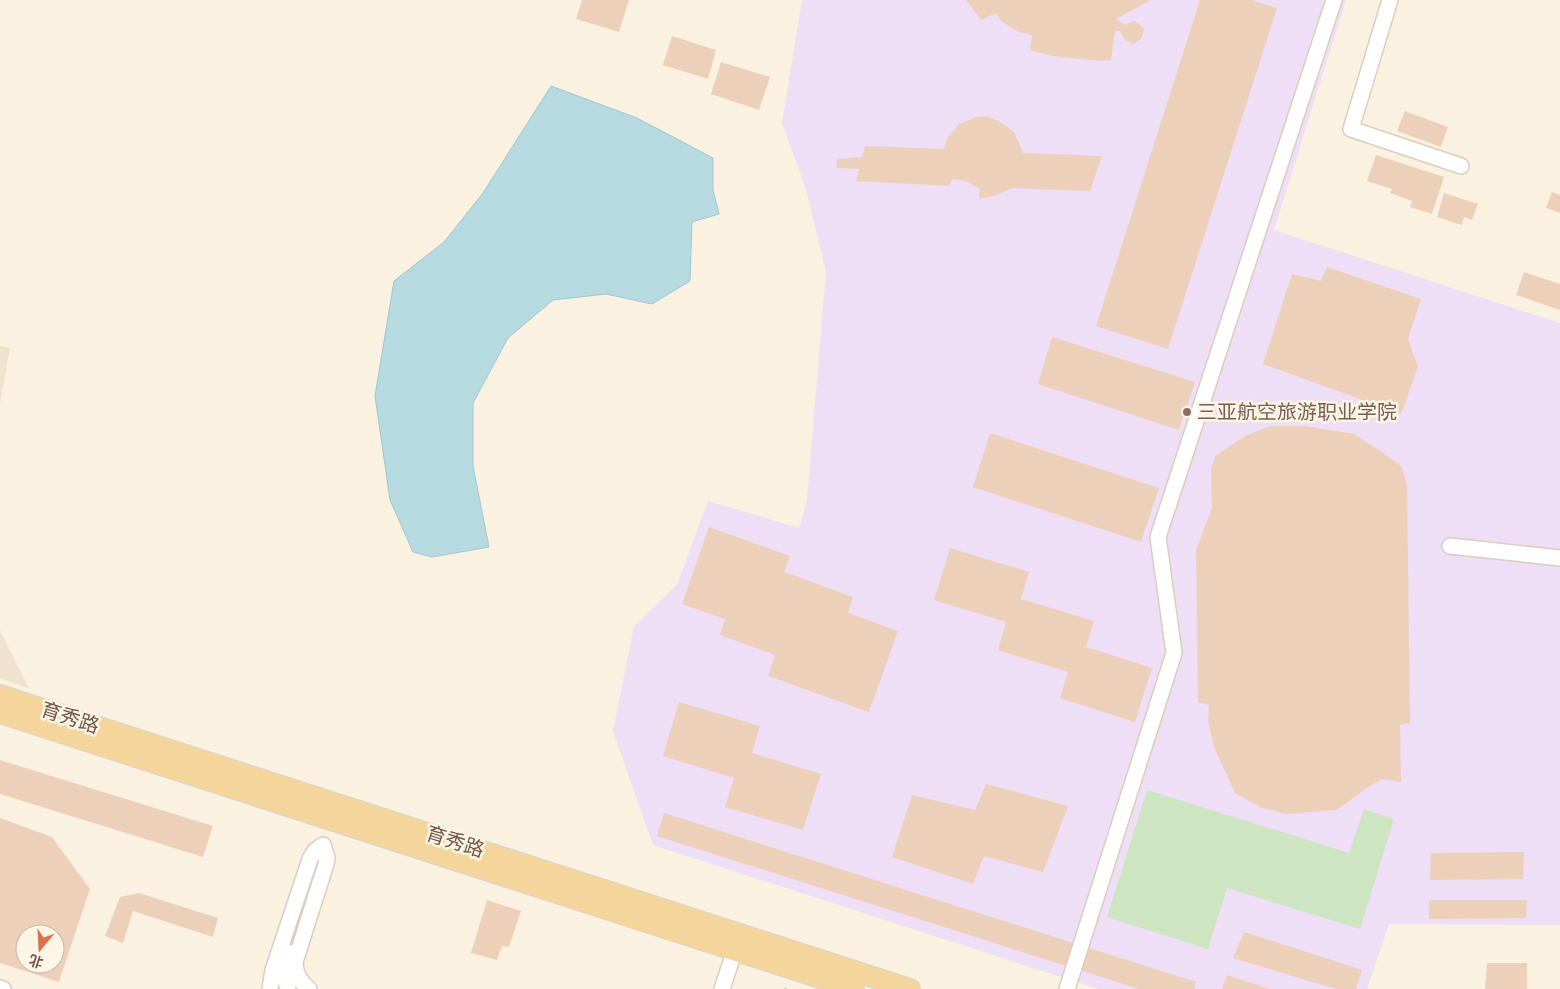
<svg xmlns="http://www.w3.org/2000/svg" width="1560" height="989" viewBox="0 0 1560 989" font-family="Jost,'Noto Sans SC',sans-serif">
  <rect width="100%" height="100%" fill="#faf1e0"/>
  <!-- residential -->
  <path fill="#f1e2d0" d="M0,346l10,2 -10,56z
    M0,630l29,58 -29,-10z"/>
  <!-- education -->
  <path fill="#eedef6" d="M802,0h544l-72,230 286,93v602l-171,-1 -22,65h-269l-445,-144 -40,-114 21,-105 43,-41 31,-84 91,27 8,-28 19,-228 -20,-83 -24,-66z"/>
  <!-- green -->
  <path fill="#cee5c1" d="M1147,790l202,63 15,-44 30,10 -34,110 -133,-41 -19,61 -101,-32z"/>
  <!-- water -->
  <path fill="#b7dae1" stroke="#9ec8d2" d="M551,86l86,32 76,40v32l6,24 -27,8 -2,59 -38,23 -46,-10 -53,6 -45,38 -35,65v63l16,81 -57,10 -19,-5 -23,-52 -15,-104 19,-115 50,-39 39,-49z"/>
  <!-- building -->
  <path fill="#edd0ba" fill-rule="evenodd" d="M582,0h47l-10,32 -43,-13z
    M966,0h185l-35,19 9,6 9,-4 10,7 -2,10 -9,6 -8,-4 -5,-9h-5l-4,29 -9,1 -50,-5 -22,-6 2,-15 -13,-3 -18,-11 -5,-8 -15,7z
    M1200,0h51l26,8 -109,341 -72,-23z
    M672,36l44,14 -8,29 -45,-14z
    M721,62l49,15 -11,33 -48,-16z
    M1405,111l43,16 -7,20 -44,-16z
    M987,116l15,7 12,9 9,21 79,3 -12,35 -78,-3 -18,8 -15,3 1,-10 -14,-8 -14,-2 -3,7 -93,-5 3,-12 -23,-1 1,-9 25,-2 3,-11 79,3 4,-12 11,-13 18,-7z
    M1376,155l68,22 -12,37 -22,-7 2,-6 -22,-8 2,-4 -25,-8z
    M1552,192l8,3v18l-14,-5z
    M1444,193l34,11 -6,16 -8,-3 -2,8 -25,-8z
    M1327,267l94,32 -13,40 10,28 -17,47 -138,-50 29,-90 29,7z
    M1524,272l36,12v26l-44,-15z
    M1052,337l143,45 -16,48 -141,-46z
    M1270,426h36l48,8 28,18 19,14 6,18 3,239 -10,2 1,57 -19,-3 -14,8 -31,23 -51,4 -26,-7 -25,-14 -21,-46 -6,-26 1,-16 -11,-3 -2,-152 16,-42 -1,-39 4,-13 30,-20z
    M990,433l169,55 -18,54 -168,-55z
    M709,527l81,29 -6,16 69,25 -5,16 50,18 -29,81 -101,-36 7,-21 -55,-20 5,-16 -43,-15z
    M950,548l79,24 -8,27 73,22 -8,26 66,21 -17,54 -75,-24 8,-26 -70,-22 8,-28 -72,-22z
    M679,702l81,24 -8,27 69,21 -18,56 -78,-23 9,-29 -71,-22z
    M0,760l213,66 -10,31 -203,-63z
    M986,784l82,22 -25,66 -59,-16 -11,28 -81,-27 20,-62 63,15z
    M664,813l532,169 -2,7h-55l-482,-153z
    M0,818l52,19 38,52 -31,93 -59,-19zM25,934h30v30h-30z
    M1524,852l-1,27 -93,1 1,-27z
    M139,893l79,25 -5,19 -80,-26 -10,32 -18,-7 15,-39z
    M487,900l34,11 -12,36 -7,-1 -5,14 -26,-7z
    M1429,900h98l-1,18 -97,1z
    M1244,932l118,38 -6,19h-20l-103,-31z
    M1487,963h40v26h-42z
    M1227,975l43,14h-48z"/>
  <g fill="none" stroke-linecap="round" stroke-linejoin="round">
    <!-- minor casing -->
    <g stroke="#ddcdbd" stroke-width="18">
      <path id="minor" d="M1390,0l-39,129 110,37
        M1450,546l110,12
        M288,952l-5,19 5,18
        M0,988l3,1
        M270,989l3,-19 37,-111 5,-8 8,-6 4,13 -1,6 -31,98c0,12 5,20 14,27
        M722,989l16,-49
        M1067,989l107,-336 -16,-116 176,-537"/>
    </g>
    <!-- major casing -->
    <g stroke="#d9d4d0" stroke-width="22">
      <path id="major" d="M0,695l910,294
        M0,713l854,276"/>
    </g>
    <!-- path -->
    <path stroke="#d1b39e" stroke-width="2.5" stroke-dasharray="1 4" stroke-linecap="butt" d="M785,988l1,1"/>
    <!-- minor -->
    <use href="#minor" stroke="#fff" stroke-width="15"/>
    <!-- major -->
    <use href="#major" stroke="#f4d69d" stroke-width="20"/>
  </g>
  <!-- markers -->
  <circle fill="#8d6e63" stroke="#fdf5e6" stroke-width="2" cx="1187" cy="412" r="5"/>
  <g text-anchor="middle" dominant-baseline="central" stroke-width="5" stroke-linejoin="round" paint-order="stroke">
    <!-- education labels -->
    <g font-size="20" fill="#785e54" stroke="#fdf5e6" text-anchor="start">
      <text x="1197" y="412">三亚航空旅游职业学院</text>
    </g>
    <!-- street labels -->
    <g font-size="20" fill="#6e584a" stroke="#fdf5e6">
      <text transform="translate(70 718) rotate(18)">育秀路</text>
      <text transform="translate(455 842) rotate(18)">育秀路</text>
    </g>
  </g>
  <!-- north arrow -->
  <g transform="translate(40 949) rotate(198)"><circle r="24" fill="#fdf5e6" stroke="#c4b6a8"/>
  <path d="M0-4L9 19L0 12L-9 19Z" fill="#db724e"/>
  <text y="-8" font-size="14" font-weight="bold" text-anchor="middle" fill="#6e584a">北</text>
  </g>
</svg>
